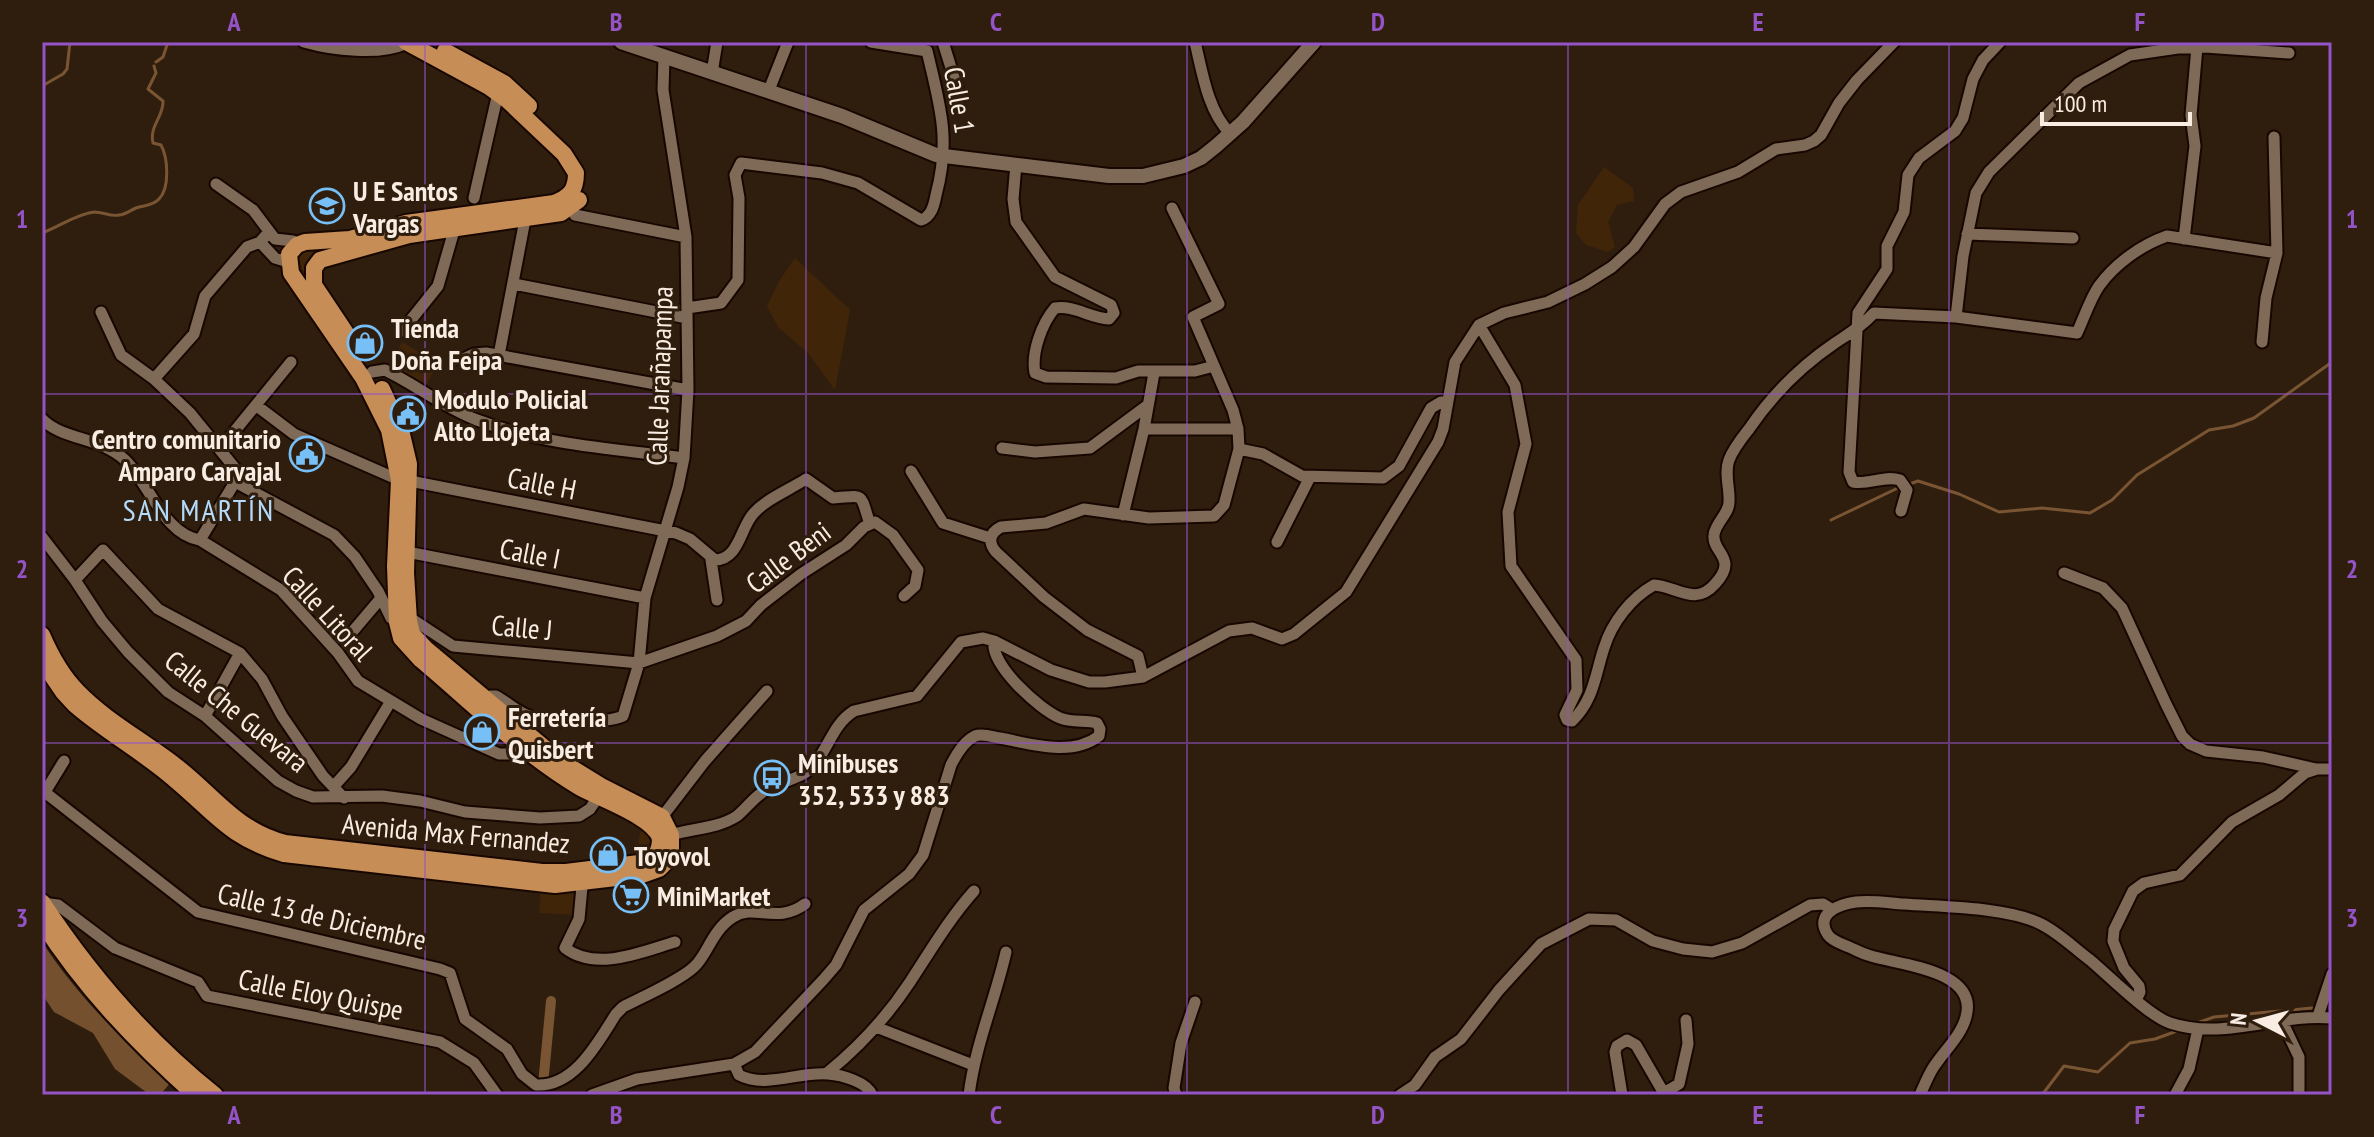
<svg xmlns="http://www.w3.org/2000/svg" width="2374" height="1137" viewBox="0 0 2374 1137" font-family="'PT Sans Narrow',sans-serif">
  <rect width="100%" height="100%" fill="#2f1e0e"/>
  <!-- green -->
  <path fill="#402509" d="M1604,167l29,21 1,13 -17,4 -9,17 7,25 -7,5 -22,-7 -10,-12 2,-28z
    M342,197v16l-26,1 -1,-17z
    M351,245l-45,30 -11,-19 5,-6z
    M795,258l55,52 -15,80 -27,-37 -30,-26 -11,-21 12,-25z
    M402,342l36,21 -12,22 -36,-21z
    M641,828l7,3c4,10 6,15 -2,23l-10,1z
    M541,891l36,2 -1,22 -37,-2z"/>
  <!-- forest -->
  <path fill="#74502e" d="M42,942c35,53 80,99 129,140l-11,13h-10l-35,-26 -22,-36 -39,-21 -12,-18z"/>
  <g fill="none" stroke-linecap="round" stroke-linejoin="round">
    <!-- stream -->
    <path stroke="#7a5533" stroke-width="3" d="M156,62l7,-5 5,-15
      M42,86l21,-12 4,-5 3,-27
      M42,233c17,-6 34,-19 52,-21 9,0 17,5 25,3 6,0 12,-5 17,-7 8,-3 17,-2 23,-9 11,-11 9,-41 2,-54l-8,-2c-4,-17 11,-27 10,-42l-15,-12 8,-16 -2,-7
      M1907,485l11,-4 41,13 40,18 43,-4 48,5 22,-13 25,-25 72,-45 24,-4 21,-8 78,-56
      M1831,520l69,-33
      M2329,1007h3
      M2200,1022l14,-5 98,-9
      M2042,1095l22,-29 34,6 32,-29 25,-4 22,-8"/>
    <!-- canal -->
    <path stroke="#7a5533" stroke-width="10" d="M542,1095l9,-94"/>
    <!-- street casing -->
    <g stroke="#170700" stroke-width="15">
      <path id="street" d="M304,42c28,8 76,14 103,1
        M943,42l14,45
        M1195,42c7,29 13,70 35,91
        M712,73l5,-31
        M769,90l19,-48
        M1016,164l-3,35 3,23 39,55 56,28 3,8 -5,6c-19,-1 -35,-14 -54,-11 -13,15 -24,45 -20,65l11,4 70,1 22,-7h57l19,-5
        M216,184l37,26 22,29 18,2 4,4
        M474,198l24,-105
        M570,208l5,7 111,22
        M1967,234l106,4
        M2184,239l11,-93 -4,-31 6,-68
        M260,242l15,16 13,4
        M514,284l173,34
        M687,308l34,-5 17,-23 1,-82 -4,-23 6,-12 81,10 36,10 63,37c10,-3 13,-14 15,-25 15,-56 4,-89 -9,-144l-56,-9
        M101,312l20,43 33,24 36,34 48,59 -3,10
        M1956,317l7,-61 13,-63 13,-21 90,-89 51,-28 48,-7 27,-1 84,6
        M1479,325l36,60 11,59 -18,68 3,54 65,94 1,30 -12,25 2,5 5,1c22,-21 23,-46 32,-73 8,-26 27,-50 50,-63 22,1 41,22 61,-1 24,-26 -3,-31 -1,-49 1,-12 15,-21 15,-33 1,-13 -5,-29 0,-42 4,-11 13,-22 20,-31 23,-34 52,-63 86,-86 15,-10 27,-17 39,-30l82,4 121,16c7,-15 13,-34 22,-47 16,-22 42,-41 68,-50l110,17
        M402,331l36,-45 15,-52 -1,-6
        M2262,342l4,-44 11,-45 -3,-116
        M499,355l25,-130 -1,-7
        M461,360l13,-6 12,-1 202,37
        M372,372l13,-2c31,15 60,38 92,50 66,25 138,29 207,38
        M154,379l40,-45 11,-38 42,-49 13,-5 9,-10
        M257,406l37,28 105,46
        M42,419c20,21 59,18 83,41 25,24 38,74 75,80l81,50 57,63 20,28 63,38 78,35h11l12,-9
        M1144,429h94
        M1002,448l33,4 55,-4 58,-43
        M220,449l71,-87
        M1239,449l24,5 39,22 81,2 16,-12 32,-58 10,-6h5
        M911,471l32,52 47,15
        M410,481l266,52 14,6 25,21c24,-1 25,-31 38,-46 13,-15 36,-24 53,-35l27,19c33,-2 26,-7 37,26
        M235,482l99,53 21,22 23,34 13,27 6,4
        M1901,511l6,-21 -7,-10c-16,-5 -31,5 -47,2l-4,-10 9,-159 29,-44v-23l17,-34 4,-37 11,-17 36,-27 8,-13 10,-39 10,-19 17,-18
        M1123,515l21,-86 10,-56
        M42,537l33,43 27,41 26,31 40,40 37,24 73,65 18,10 17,6 69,-1 38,5 45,11 75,6 39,-2 11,-7 8,-12
        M200,540l35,-58
        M1277,542l33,-65
        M407,552l238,46
        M711,560l6,40
        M2064,573l39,15 19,20 44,96 16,32 8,8 16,7 57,6 53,12
        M75,580l28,-30 55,59 82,44 22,26 20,37 41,60 21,22
        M409,621h6l38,25 186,17 78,-27 29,-15 15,-16 40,-31 45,-29 18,-18 11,-5 18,13 25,35 -3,16 -11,10
        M348,637l33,-39
        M1143,677l-5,-21 -51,-26 -43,-33 -48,-45c-8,-9 -7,-19 5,-25l45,-4 38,-14 65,9 65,-2 10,-11 15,-56 -1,-20 -5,-19 -40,-93 26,-13 -47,-96
        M490,703l1,-7h5c11,6 21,16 33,20 18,7 76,8 94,0l16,-53 6,-65 33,-111 6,-29 4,-68 -2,-153 -23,-147 1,-33
        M205,716l35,-63
        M334,786l17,-19 40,-66
        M42,790l156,122 242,57 10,4 15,46 42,30 15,25 14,11c39,2 62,-43 80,-71l7,-7c19,-10 56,-26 71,-40 13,-11 18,-37 39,-50 22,-14 43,8 72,-13
        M45,792l19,-31
        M662,817l43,-56 62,-70
        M671,835c22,-7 46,-6 66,-19 11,-9 19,-22 33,-28 12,-7 29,-9 39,-18 19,-17 22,-45 45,-59l63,-15 44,-54 22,-4 11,3 57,29 38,12h16l38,-5 86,-46 23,-3 30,11 12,-5 52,-42 92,-150 5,-13 12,-67 24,-37 25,-12 44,-11 37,-18 27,-17 22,-20 31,-43 16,-12 57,-20 38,-23 29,-4 9,-4 7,-6 18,-32 18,-23 37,-38
        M583,876l-4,43 -14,29c31,24 76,4 110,-6
        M42,903l16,2 57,43 83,34 9,14 233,46 34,21 23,32
        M2137,998l3,-6 -1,-6 -15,-18 -11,-27 1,-11 19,-39 11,-8 36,-8 52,-53 47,-27 26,-22 12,-4h15
        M2318,1016l14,-42
        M2281,1019l18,38v38
        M876,1027l97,38
        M734,1064l21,-12 68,-72 13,-15 28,-55 45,-36 14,-19 28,-90c5,-10 13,-24 24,-29 8,-3 18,1 25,2 31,6 72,19 99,-2l1,-7 -3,-6c-11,-3 -25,0 -37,-5 -21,-9 -70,-53 -66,-77
        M827,1073c32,-26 60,-56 83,-91 21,-32 39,-63 64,-91
        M592,1095l45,-16 97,-15 5,11c26,14 62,-4 89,-1 14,1 39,8 44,21
        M969,1095c6,-49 26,-95 37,-143
        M1176,1095l-2,-7 7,-45 14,-41
        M1400,1095l15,-10 20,-28 26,-18 38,-49 42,-46 48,-25 27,1 37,21 30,8 29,3 30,-9 68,-38 13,-1 8,5
        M1622,1095l-7,-43 2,-6 10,-6 9,5 26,45 5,1 12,-7 9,-40 -2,-24
        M1920,1095c4,-9 8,-19 13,-27 10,-16 28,-32 33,-51 13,-47 -66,-52 -95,-61 -8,-2 -15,-6 -22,-9 -7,-3 -17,-6 -21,-12 -15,-22 13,-31 28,-33 15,-2 33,1 48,2 38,3 104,3 137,20 18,9 33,24 49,36 19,16 59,56 80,63 53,18 108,-10 162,-5
        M2175,1095l14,-26 9,-40"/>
    </g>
    <!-- secondary casing -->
    <g stroke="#170700" stroke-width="18">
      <path id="secondary" d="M621,42l221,74 94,39 173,21h34l41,-10 17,-8 15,-12 27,-24 71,-80"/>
    </g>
    <!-- primary casing -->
    <g stroke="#170700" stroke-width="20">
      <path id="primary" d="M445,51l59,32 25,23
        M348,336l-34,-51v-17l6,-8 89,-25 152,-22 18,-13
        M42,635c9,21 20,41 36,57 28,29 66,49 98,74 39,30 58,63 109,77l257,29h24l73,-9c15,-4 21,-9 21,-25 -8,-22 -60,-39 -81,-51 -57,-34 -107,-84 -158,-127l-20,-22 -4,-16 -2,-56 4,-86 -10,-50 -26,-52 -72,-105 -2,-19 8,-9 8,-3 45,-3 56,-16 148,-20c16,-6 22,-13 22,-30l-12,-19 -57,-54 -18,-13 -83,-45
        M42,661l21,31 12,13c31,27 68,47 99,74 41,34 55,59 110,75l271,31 87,-10 17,-6 8,-8 4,-12v-14l-9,-18 -59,-30 -44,-27 -133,-111 -14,-15 -3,-13 -3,-48 3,-109 -8,-34 -19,-41
        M42,902c48,73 104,138 173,193
        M42,922c42,66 95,121 153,173"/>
    </g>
    <!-- street -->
    <use href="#street" stroke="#7e6a57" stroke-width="11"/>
    <!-- secondary -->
    <use href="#secondary" stroke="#7e6a57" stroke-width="14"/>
    <!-- primary -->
    <use href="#primary" stroke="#c68d56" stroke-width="16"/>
  </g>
  <!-- grid -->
  <path fill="none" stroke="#9453c6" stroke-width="2" stroke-opacity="0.55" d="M425,42v1053M806,42v1053M1187,42v1053M1568,42v1053M1949,42v1053M42,394h2290M42,743h2290"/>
  <!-- icons -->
  <defs>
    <g id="school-ring" transform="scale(1.8)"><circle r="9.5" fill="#2f1e0e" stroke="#77bff7" stroke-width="1.5"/><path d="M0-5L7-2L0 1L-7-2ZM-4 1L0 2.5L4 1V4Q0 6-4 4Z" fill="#77bff7"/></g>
    <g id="shop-ring" transform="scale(1.8)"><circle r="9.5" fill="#2f1e0e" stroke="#77bff7" stroke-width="1.5"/><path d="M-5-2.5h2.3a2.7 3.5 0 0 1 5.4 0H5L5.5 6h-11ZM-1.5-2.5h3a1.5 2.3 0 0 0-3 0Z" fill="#77bff7"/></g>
    <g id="civic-ring" transform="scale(1.8)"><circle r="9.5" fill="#2f1e0e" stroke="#77bff7" stroke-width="1.5"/><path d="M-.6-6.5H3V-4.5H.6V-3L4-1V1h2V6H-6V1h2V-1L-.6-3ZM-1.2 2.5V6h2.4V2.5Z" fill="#77bff7"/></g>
    <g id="bus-ring" transform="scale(1.8)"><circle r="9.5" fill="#2f1e0e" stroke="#77bff7" stroke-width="1.5"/><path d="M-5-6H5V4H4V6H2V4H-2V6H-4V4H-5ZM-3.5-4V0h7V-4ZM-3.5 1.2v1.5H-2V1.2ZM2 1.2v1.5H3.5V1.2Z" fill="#77bff7"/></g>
    <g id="supermarket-ring" transform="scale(1.8)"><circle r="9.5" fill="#2f1e0e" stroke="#77bff7" stroke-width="1.5"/><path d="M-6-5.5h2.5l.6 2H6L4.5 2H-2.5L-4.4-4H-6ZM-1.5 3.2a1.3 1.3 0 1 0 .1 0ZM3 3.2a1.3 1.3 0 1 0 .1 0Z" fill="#77bff7"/></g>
  </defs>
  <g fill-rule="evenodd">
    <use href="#school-ring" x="327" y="206"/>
    <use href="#shop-ring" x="365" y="343"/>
    <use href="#civic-ring" x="408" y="414"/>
    <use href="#civic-ring" x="307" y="454"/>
    <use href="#shop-ring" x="482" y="732"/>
    <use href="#bus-ring" x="772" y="778"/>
    <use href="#shop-ring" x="608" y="855"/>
    <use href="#supermarket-ring" x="631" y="895"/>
  </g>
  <g text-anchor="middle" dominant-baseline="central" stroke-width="6" stroke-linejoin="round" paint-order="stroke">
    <!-- street labels -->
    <g font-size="28" fill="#f9ede3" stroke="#2f1e0e">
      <text transform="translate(960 100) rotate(80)">Calle 1</text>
      <text transform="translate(659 376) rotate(-88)">Calle Jarañapampa</text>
      <text transform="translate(542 483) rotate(11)">Calle H</text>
      <text transform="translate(530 553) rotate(11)">Calle I</text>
      <text transform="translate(788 557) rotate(-37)">Calle Beni</text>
      <text transform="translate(328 613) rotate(47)">Calle Litoral</text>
      <text transform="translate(522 627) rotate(5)">Calle J</text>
      <text transform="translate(237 711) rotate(39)">Calle Che Guevara</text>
      <text transform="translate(456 833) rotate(5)">Avenida Max Fernandez</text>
      <text transform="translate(322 916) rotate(13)">Calle 13 de Diciembre</text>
      <text transform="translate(321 994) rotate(11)">Calle Eloy Quispe</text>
    </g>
    <!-- poi labels -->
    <g font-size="28" font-weight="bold" fill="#f9ede3" stroke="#2f1e0e" text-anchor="start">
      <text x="353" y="190">U E Santos<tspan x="353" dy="32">Vargas</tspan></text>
      <text x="391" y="327">Tienda<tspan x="391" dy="32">Doña Feipa</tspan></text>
      <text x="434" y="398">Modulo Policial<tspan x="434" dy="32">Alto Llojeta</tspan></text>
      <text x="281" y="438" text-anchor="end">Centro comunitario<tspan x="281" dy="32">Amparo Carvajal</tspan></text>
      <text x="508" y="716">Ferretería<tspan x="508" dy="32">Quisbert</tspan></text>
      <text x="798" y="762">Minibuses<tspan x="798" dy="32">352, 533 y 883</tspan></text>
      <text x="634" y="855">Toyovol</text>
      <text x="657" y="895">MiniMarket</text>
    </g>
    <!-- neighbourhood labels -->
    <g font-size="30" letter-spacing="2" fill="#b5dbfb" stroke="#2f1e0e">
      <text x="199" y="509">SAN MARTÍN</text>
    </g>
  </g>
  <!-- border -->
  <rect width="2374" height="1137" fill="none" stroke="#2f1e0e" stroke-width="88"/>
  <!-- north arrow -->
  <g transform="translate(2258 1021) rotate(276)" stroke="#2f1e0e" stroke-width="6" paint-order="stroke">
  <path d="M0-6L14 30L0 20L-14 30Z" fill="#f9ede3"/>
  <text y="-12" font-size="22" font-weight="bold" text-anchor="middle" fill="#f9ede3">N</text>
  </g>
  <!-- scale -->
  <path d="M2042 112v12h148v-12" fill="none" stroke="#f9ede3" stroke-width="4"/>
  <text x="2054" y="112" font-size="24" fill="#f9ede3" stroke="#2f1e0e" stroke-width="6" paint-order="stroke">100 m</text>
  <rect x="44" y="44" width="2286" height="1049" fill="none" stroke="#9453c6" stroke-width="3"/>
  <g font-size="26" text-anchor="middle" font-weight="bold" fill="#9453c6">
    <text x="234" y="31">A</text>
    <text x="616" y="31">B</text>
    <text x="996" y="31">C</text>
    <text x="1378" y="31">D</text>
    <text x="1758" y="31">E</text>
    <text x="2140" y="31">F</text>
    <text x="22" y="228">1</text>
    <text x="2352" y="228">1</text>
    <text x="22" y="578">2</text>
    <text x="2352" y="578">2</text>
    <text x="22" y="927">3</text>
    <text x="2352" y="927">3</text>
    <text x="234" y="1124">A</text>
    <text x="616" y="1124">B</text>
    <text x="996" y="1124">C</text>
    <text x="1378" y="1124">D</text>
    <text x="1758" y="1124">E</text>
    <text x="2140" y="1124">F</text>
  </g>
</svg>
